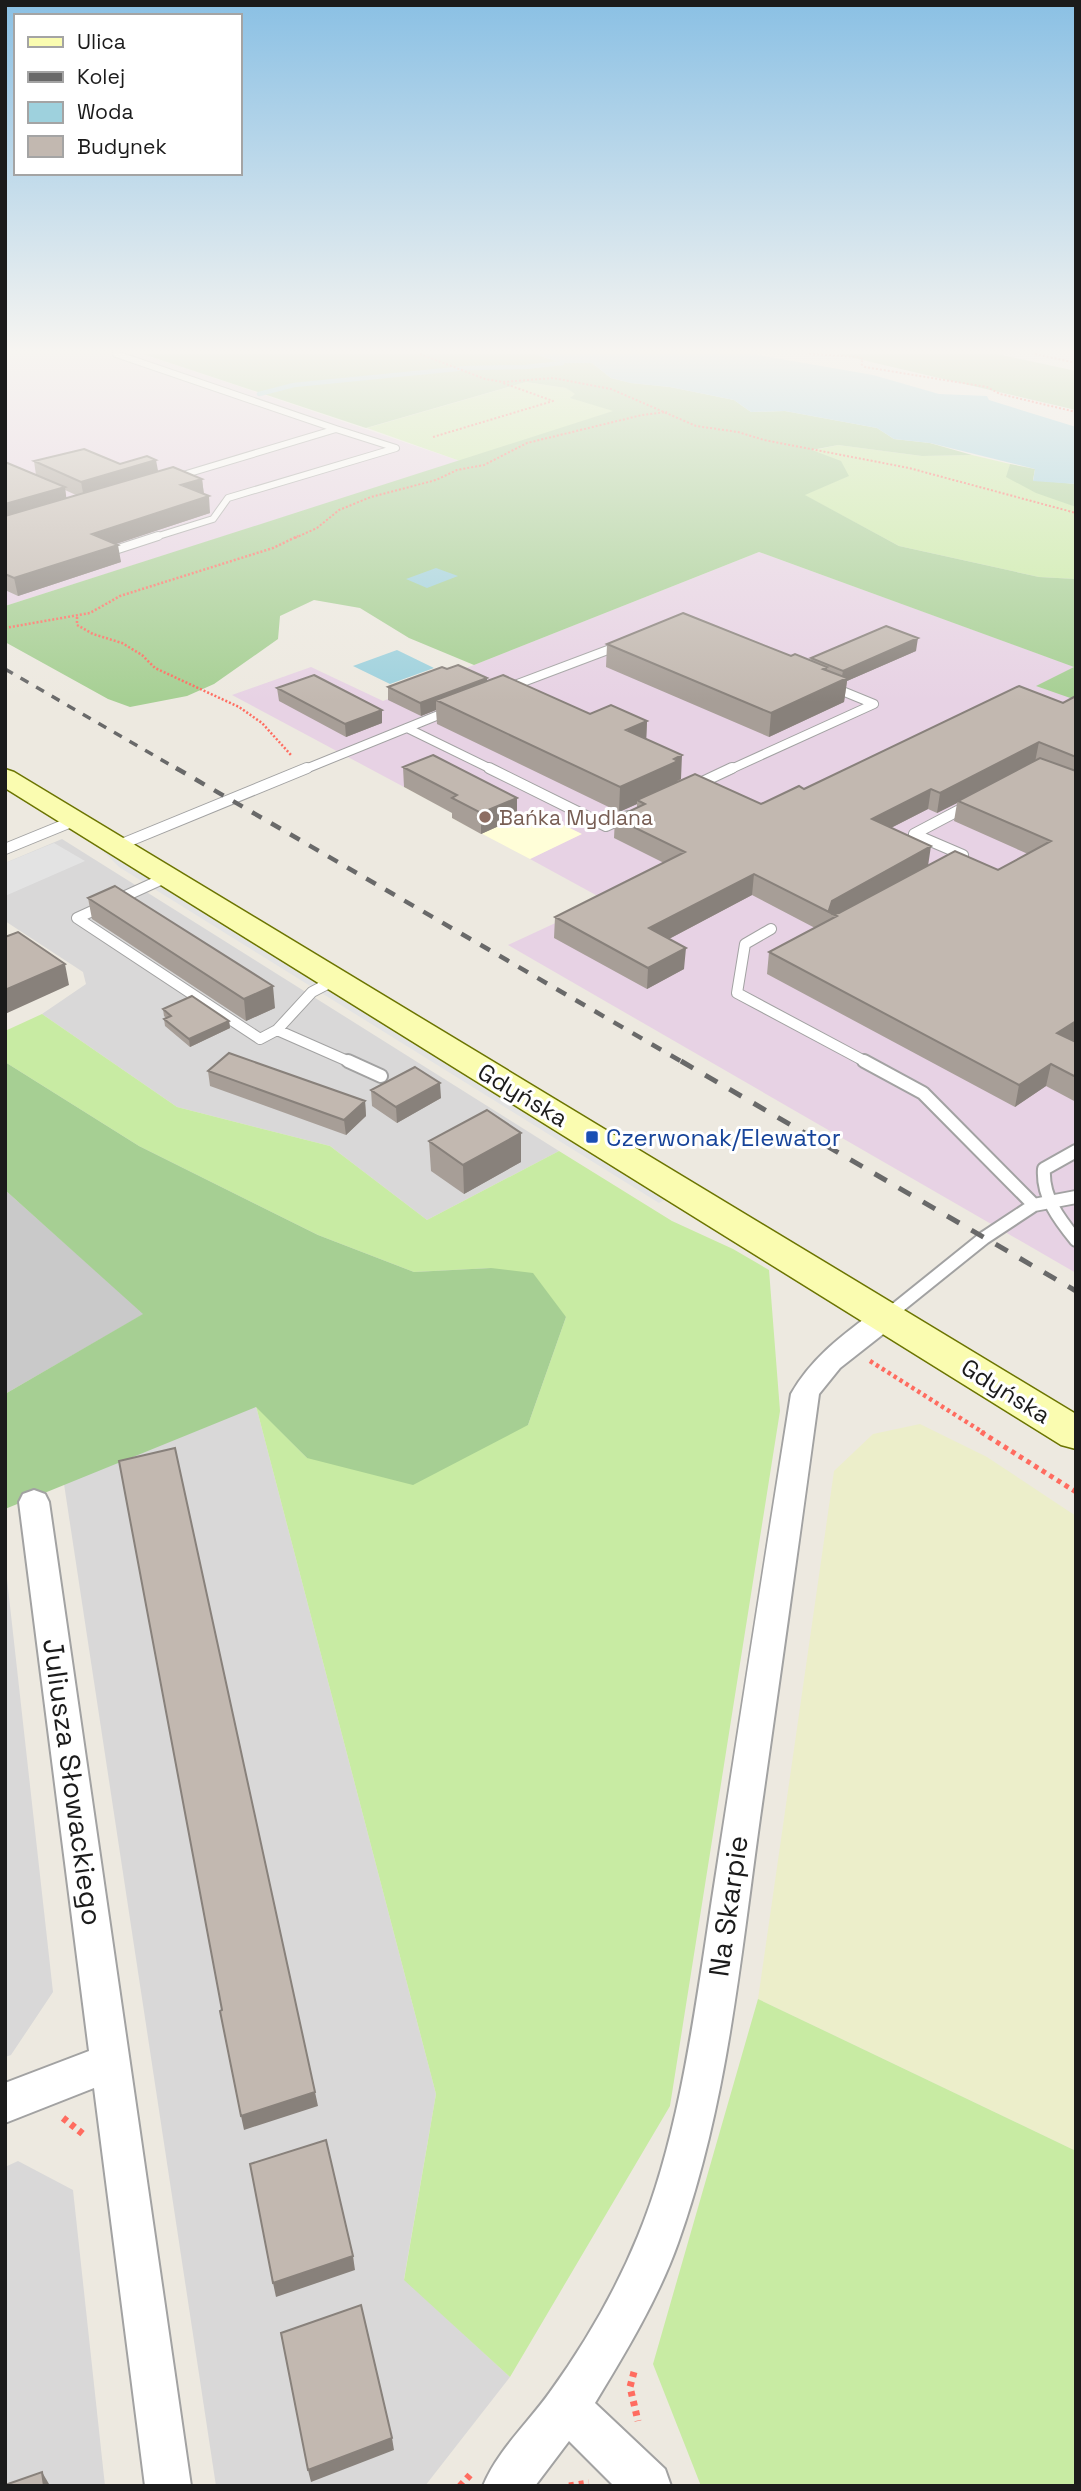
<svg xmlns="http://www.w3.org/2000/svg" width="1081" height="2491" viewBox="0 0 1081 2491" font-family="'Space Grotesk',sans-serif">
  <rect width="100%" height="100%" fill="#ede9e0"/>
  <!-- residential -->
  <path fill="#d9d8d8" d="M62,839l497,312 -132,69 -97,-74 -153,-39 -135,-93 44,-30 -3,-12 -78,-51v-58z
    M256,1406l180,688 -32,185 106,98 -85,109h-209l-152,-1002z
    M5,1561l48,431 -42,63 -6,2z
    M18,2161l55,29 32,296h-100v-319z"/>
  <!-- industrial -->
  <path fill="#e7d2e4" d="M5,354h138l317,107 -455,145z
    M759,552l316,115 1,606 -568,-328 97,-45 -75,-41 51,-25 -40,-20 -24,4 -83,-43 -30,12 -172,-92 79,-28 72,34z"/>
  <!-- education -->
  <path fill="#fffed8" d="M434,775l83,43 24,-4 41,20 -52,25 -78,-41 5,-3 -53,-28z"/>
  <!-- religious -->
  <path fill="#c9c9c9" d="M5,1190l139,124 -139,80z"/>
  <!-- farmland -->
  <path fill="#eceeca" d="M920,1424l67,33 89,59v635l-318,-152 76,-528 39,-37z"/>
  <!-- grass -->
  <path fill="#c8eba3" d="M526,382l40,6 10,6 -5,4 44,13 -155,50 -93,-33z
    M838,445l84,11 50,-1 38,9 -3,13 69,30v72l-37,-2 -140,-31 -95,-51 44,-19 -38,-25z
    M42,1014l135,93 153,39 97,74 132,-69 113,70 61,28 36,21 11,141 -110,695 -160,271 -106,-97 32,-186 -180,-688 51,52 221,-33 38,-108 -75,-49 -77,4 -96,-37 -179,-89 -134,-84v-31z
    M758,1999l318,152v335h-375l-48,-122z"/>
  <!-- forest -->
  <path fill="#a6cf93" d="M143,354h392l27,9h30l19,15 20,5 39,4 64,13 17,12 34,-1 92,17 17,11 36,4 42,12 -50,1 -84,-11 -26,5 29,11 8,15 -44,19 94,51 140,31 37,2v121l-40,-14 38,-19 -315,-115 -285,113 -65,-27 -49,-30 -46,-8 -34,16 -2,23 -64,45 -27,12 -57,11 -22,-8 -103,-57v-36l608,-195 -43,-13 5,-4 -9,-6 -40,-6 -160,46z
    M837,354h160l79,17v39z
    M1010,464l25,5 -2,11 43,4v23l-40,-14 -30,-16z
    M5,1062l134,84 179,89 96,37 77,-4 42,5 33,44 -38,108 -115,60 -106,-27 -51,-51 -251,102v-115l138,-80 -138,-124z"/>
  <!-- parking -->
  <path fill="#e3e3e3" d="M94,842l574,356 -9,5 -540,-336z
    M54,843l31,18 -80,35v-33z"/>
  <!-- water -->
  <path fill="#9ed1dd" d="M535,354h217l121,21 66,19 48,2 2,4 87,27v57l-43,-3 2,-12 -105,-26 -36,-4 -17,-11 -92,-17 -34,1 -17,-12 -64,-13 -39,-4 -20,-5 -19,-15h-30z
    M436,568l22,8 -31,12 -21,-9z
    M397,650l37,18 -44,16 -37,-18z"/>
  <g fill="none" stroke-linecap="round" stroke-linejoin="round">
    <!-- stream -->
    <path stroke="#9ed1dd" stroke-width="4.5" d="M259,394l35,-9 173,-17 59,-1 36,-4"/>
    <!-- service-far3 casing -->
    <g stroke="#a2a2a2" stroke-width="8">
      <path id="service-far3" d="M116,354l220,75 -163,49
        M152,538l61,-19 15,-21 168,-50 -60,-19"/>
    </g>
    <!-- service-far2 casing -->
    <g stroke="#a2a2a2" stroke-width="10">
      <path id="service-far2" d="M112,551l46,-15
        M507,688l114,-43
        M407,728l86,42
        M303,770l148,-60
        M729,770l145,-66 -44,-18"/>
    </g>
    <!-- service-far1 casing -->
    <g stroke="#a2a2a2" stroke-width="12">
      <path id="service-far1" d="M489,768l117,58 22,-10
        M696,785l36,-17
        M117,846l190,-78
        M5,849l71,-29
        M957,858l6,-3 -49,-21 55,-29
        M167,877l-90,41 183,121 17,-9
        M771,929l-26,15 -8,49 131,70
        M335,980l-23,12 -35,38 75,33"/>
    </g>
    <!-- service casing -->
    <g stroke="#a2a2a2" stroke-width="16">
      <path id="service" d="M348,1061l33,15
        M864,1061l59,32 111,112
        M1076,1151l-32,18c-2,28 15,50 32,71
        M887,1316l97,-78 50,-33 42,-8"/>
    </g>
    <!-- minor casing -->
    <g stroke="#a2a2a2" stroke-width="4">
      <path id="minor" d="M886,1308l10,2 4,7 -4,7 -56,44 -21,26c-19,141 -39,283 -59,424 -20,143 -33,289 -82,425 -20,56 -52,109 -83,160l70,66 6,17h-57l-45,-45 -34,45h-52c14,-35 45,-63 67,-94 34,-47 66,-102 88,-156 44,-106 59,-242 77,-356 25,-162 50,-324 76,-486 21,-37 52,-59 85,-84z
        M34,1490l11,4 4,8 142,984h-46l-51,-398 -89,35v-40l84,-32 -70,-549 4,-8z"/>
    </g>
    <!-- secondary casing -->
    <g stroke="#6b7401" stroke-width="3">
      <path id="secondary" d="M5,769l9,3 1062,642v35l-15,-4 -1056,-657z"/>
    </g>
    <!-- path-far4 -->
    <path stroke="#ff6c60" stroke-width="2" stroke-dasharray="2 2" stroke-linecap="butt" d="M420,354l65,25 18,3 50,-4 58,11 85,37 42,6 26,8 145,28 167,45
      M809,354l50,3 4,2 -2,5 4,3 122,20 13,7 76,18
      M1035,354l41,9
      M433,437l120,-36 -50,-18
      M295,538l22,-10 22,-18 32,-13 65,-17 21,-10 27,-5 43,-22 115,-28 25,-3"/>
    <!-- path-far3 -->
    <path stroke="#ff6c60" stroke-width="2.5" stroke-dasharray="2 2" stroke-linecap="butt" d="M77,617v8l16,9 29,9 20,12 13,13 84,39 23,16 29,32
      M5,628l85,-15 30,-17 153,-48 25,-12"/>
    <!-- path-far2 -->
    <path stroke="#ff6c60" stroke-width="4.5" stroke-dasharray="3.5 3.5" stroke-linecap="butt" d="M870,1361l114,72"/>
    <!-- path-far1 -->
    <path stroke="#ff6c60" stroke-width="5" stroke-dasharray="4.5 4.5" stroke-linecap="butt" d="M981,1432l95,60"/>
    <!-- path -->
    <path stroke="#ff6c60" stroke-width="7" stroke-dasharray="5 5" stroke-linecap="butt" d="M63,2118l20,16
      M634,2372l-4,15 8,34
      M460,2486l10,-11
      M569,2486l20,-3"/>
    <!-- service-far3 -->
    <use href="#service-far3" stroke="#fff" stroke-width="6"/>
    <!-- service-far2 -->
    <use href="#service-far2" stroke="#fff" stroke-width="8"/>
    <!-- service-far1 -->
    <use href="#service-far1" stroke="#fff" stroke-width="10"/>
    <!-- service -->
    <use href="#service" stroke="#fff" stroke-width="12"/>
    <!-- minor -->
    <use href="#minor" fill="#fff" fill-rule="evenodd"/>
    <!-- secondary -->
    <use href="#secondary" fill="#fafcb0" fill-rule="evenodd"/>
    <!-- rail-far2 -->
    <path stroke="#696969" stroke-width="3.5" stroke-dasharray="9 9" stroke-linecap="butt" d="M5,669l174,101"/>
    <!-- rail-far1 -->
    <path stroke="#696969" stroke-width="4.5" stroke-dasharray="11 11" stroke-linecap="butt" d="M176,768l508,295"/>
    <!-- rail -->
    <path stroke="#696969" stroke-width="5" stroke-dasharray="14 14" stroke-linecap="butt" d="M681,1061l395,230"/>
  </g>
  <!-- wall -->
  <path fill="#a79e97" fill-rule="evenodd" d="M34,461l86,3 82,15 2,16 6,18 -95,31 6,18 -103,34 -13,-6v-128l31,13zM65,490l11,5 -10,3z
    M607,644l184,12 19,5 1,-3 105,-7 -69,30 -3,21 -75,35 -163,-70z
    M447,669l143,45 57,7 -1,18 35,40 -4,3 84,22 43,-15 272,-91v341l-3,2 3,1v60l-30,-16 -31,21 -248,-133 2,-22 46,-24 -63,-33 -83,44 15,30 -37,20 -93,-51 1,-21 109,-54 -50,-25 1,-20 22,-10v-4l-18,8 -182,-88 -1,-14 -15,6 -33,-16v-13zM957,803l-3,18 74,33 -30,16 -70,-4 -37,-38 37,-19 9,4z
    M277,688l105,35 -36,14 -67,-36z
    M403,767l114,51 -36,16 -29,-16v-5l-48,-26z
    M88,898l187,110 -29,13 -154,-102z
    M163,1009l66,12 1,7 -40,19 -25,-21 -1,-7 2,-1 -2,-2z
    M208,1071l157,30 1,15 -20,19 -136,-49z
    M371,1090l70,8 -44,25 -25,-17z
    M429,1141l92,21 -57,32 -33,-23z"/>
  <!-- shaded-wall -->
  <path fill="#88817b" d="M156,460l3,16 -75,22 -3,-16z
    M202,479l2,16 -23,-10z
    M65,487l2,16 -62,19v-18z
    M209,496l1,17 -115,38 -3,-17z
    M118,545l3,17 -103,34 -4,-18z
    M918,638l-2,13 -69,30 -3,21 -75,35 2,-24 52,-44 4,-2 -2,21 16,-7 2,-10z
    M487,678v12l-51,10v10l-15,6 -1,-13z
    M382,710v13l-36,14 -1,-13z
    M647,721l-1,24 -20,-15z
    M1039,742l-4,20 -77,39 -1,2 -20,10 3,-20z
    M682,755l-1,24 -4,2v4l-40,15v4l-18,8 1,-25z
    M931,789l-3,20 -59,30 3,-20z
    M517,798v20l-36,16v-21z
    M931,846l-3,20 -91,50 -8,-4 3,-11z
    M754,874l-2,21 -104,55 1,-22z
    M686,948l-2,21 -37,20 1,-21z
    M65,964l4,21 -64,29v-24z
    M273,986l2,22 -29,13 -2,-22z
    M229,1021l1,7 -40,19 -1,-8z
    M1076,1021v18l-24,15 5,-21z
    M1051,1064l-5,22 -31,21 4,-22z
    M440,1083l1,15 -44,25 -1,-16z
    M365,1101l1,15 -20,19 -2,-15z
    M521,1133v29l-57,32 -1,-29z
    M315,2092l3,14 -74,24 -3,-14z
    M353,2256l2,14 -79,27 -3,-14z
    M392,2438l2,12 -83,32 -3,-12z
    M42,2472l7,12v2h-5z"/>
  <!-- building -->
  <path fill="#c2b8b0" stroke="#88817b" stroke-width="2" d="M84,449l36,15 27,-8 9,4 -75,22 -47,-21z
    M5,462l60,25 -60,17z
    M173,467l29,12 -21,6 28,11 -117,38 26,11 -104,33 -9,-4v-58z
    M683,613l108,43 4,-2 32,13 -4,2 24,9 -76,35 -164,-69z
    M886,626l32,12 -75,33 -32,-13z
    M458,665l29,13 -67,25 -32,-16 54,-20 5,2z
    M314,675l68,35 -37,14 -68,-36z
    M503,675l87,39 21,-9 36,16 -21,9 56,25 -8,4 4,2 -58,26 -184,-87z
    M1019,686l44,17 11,-6 2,1v59l-37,-15 -99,51 -9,-4 -59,30 59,27 -99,55 -3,9 3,4 7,-1 116,-62 43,19 53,-29 -93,-40 82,-43 36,13v250l-19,12 19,9v35l-25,-13 -32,21 -250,-133 68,-36 -83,-42 -105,54 37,20 -38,20 -93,-51 130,-65 -70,-34 30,-14 -8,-4 58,-26 66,30 38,-18 5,3z
    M433,755l84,43 -36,15 -29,-15 5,-3 -54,-28z
    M115,886l158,100 -29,13 -156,-101z
    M18,932l47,32 -60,26v-53z
    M192,996l37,25 -40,18 -25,-20 7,-3 -8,-7z
    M229,1053l136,48 -21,19 -136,-49z
    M415,1067l25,16 -44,24 -25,-17z
    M487,1110l34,23 -58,32 -34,-24z
    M175,1448l140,644 -74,24 -21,-105 2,-1 -103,-549z
    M326,2140l27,116 -80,27 -23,-119z
    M361,2305l31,133 -84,32 -27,-137z
    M42,2472l2,14h-39v-1z"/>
  <!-- sky -->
  <linearGradient id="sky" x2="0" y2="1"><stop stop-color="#8ac0e4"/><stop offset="0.5" stop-color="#f7f5f1"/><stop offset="1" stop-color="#f7f5f1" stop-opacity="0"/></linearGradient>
  <rect width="1081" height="702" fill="url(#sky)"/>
  <!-- markers -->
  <circle fill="#8d6e63" stroke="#fff" stroke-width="2.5" cx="485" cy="817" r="7"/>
  <rect fill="#1a4fb4" stroke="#fff" stroke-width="2.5" x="585" y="1130" width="14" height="14" rx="3.5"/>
  <g text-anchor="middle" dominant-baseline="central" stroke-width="6" stroke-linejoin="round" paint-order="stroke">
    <!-- far-education labels -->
    <g font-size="21" fill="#785e54" stroke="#fff" text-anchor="start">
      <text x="499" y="817">Bańka Mydlana</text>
    </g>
    <!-- street labels -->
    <g font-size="24" fill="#1b1b1b" stroke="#fff">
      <text transform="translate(523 1095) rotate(31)">Gdyńska</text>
      <text transform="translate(1006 1391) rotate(32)">Gdyńska</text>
    </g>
    <!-- transit labels -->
    <g font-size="24" fill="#164399" stroke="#fff" text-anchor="start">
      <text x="606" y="1137">Czerwonak/Elewator</text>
    </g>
    <!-- near-street labels -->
    <g font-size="28" fill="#1b1b1b" stroke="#fff">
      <text transform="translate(73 1782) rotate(82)">Juliusza Słowackiego</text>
      <text transform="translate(728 1906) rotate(-82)">Na Skarpie</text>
    </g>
  </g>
  <!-- border -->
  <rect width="1081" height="2491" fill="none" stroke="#1b1b1b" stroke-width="14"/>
  <!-- legend -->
  <rect x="14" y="14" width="228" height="161" fill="#ffffff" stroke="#a4a4a4" stroke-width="2"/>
  <rect x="28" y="37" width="35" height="10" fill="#fafcb0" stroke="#a4a4a4" stroke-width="2"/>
  <text x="77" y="49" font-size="21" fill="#1b1b1b">Ulica</text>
  <rect x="28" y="72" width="35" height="10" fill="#696969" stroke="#a4a4a4" stroke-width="2"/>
  <text x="77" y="84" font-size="21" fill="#1b1b1b">Kolej</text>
  <rect x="28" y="102" width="35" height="21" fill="#9ed1dd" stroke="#a4a4a4" stroke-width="2"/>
  <text x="77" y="119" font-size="21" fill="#1b1b1b">Woda</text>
  <rect x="28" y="136" width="35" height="21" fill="#c2b8b0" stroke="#a4a4a4" stroke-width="2"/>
  <text x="77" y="154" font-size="21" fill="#1b1b1b">Budynek</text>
</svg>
